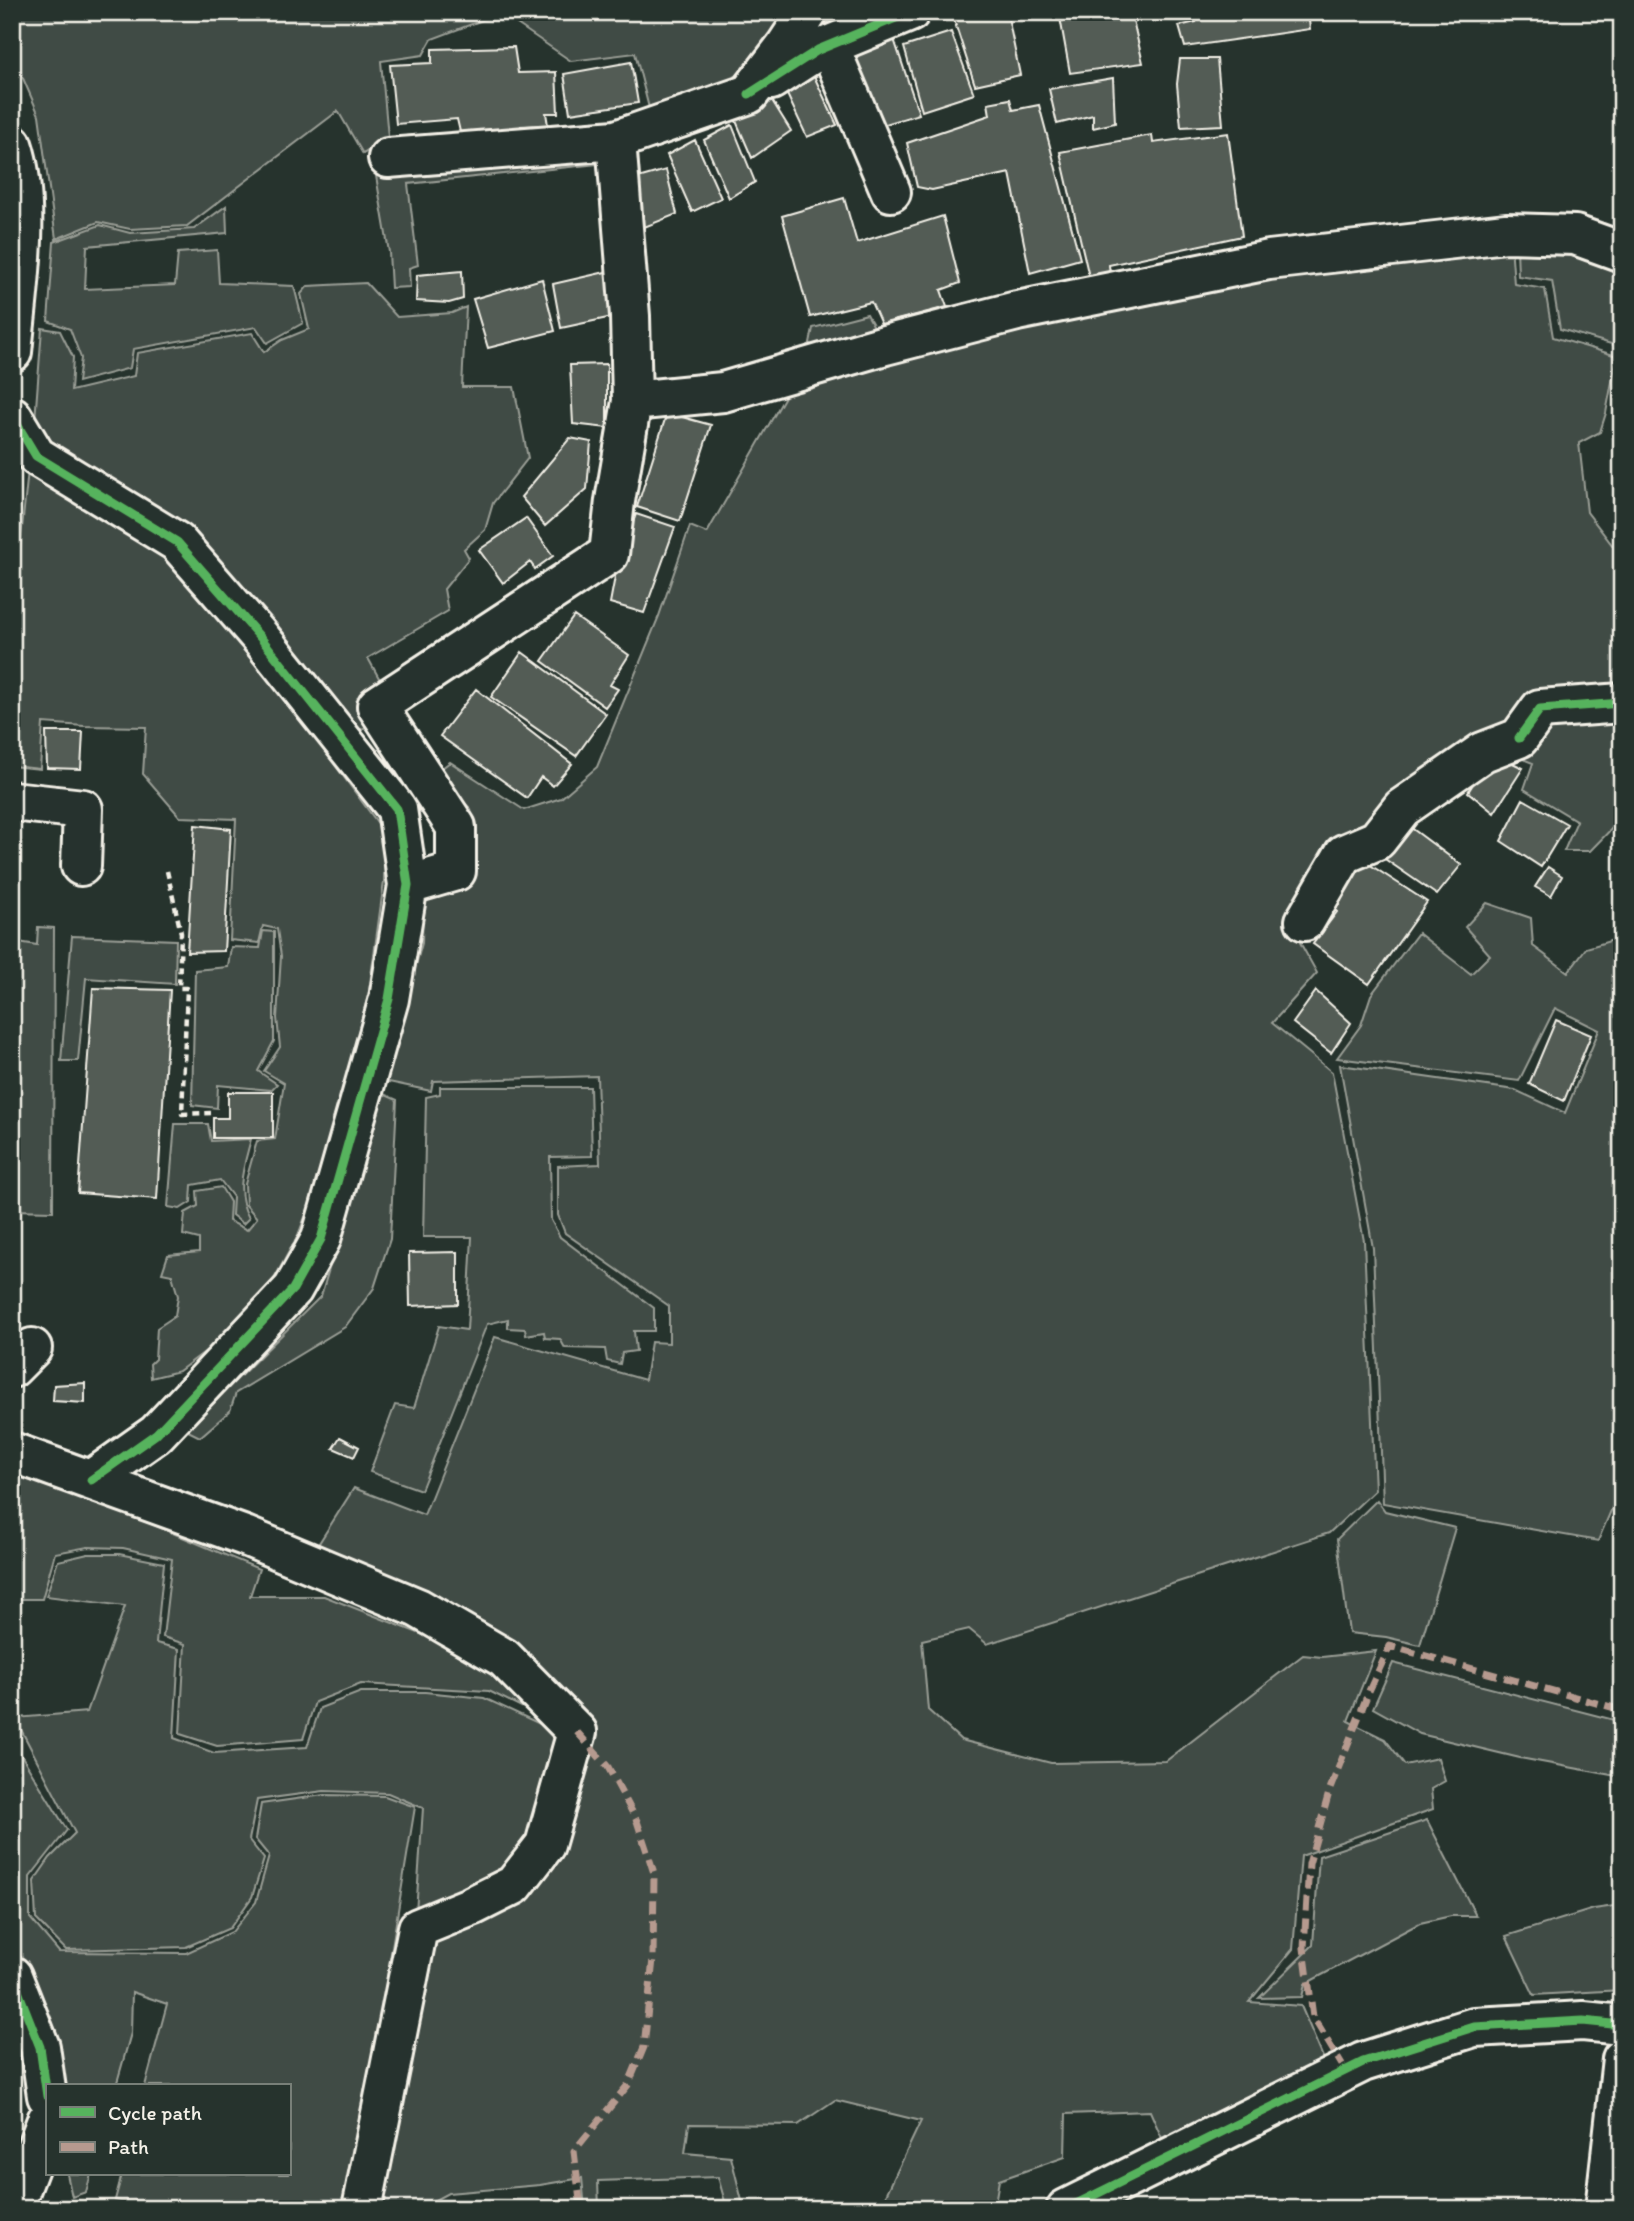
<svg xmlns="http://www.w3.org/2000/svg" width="1634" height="2221" viewBox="0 0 1634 2221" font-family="Itim,sans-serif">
  <rect width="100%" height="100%" fill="#26332d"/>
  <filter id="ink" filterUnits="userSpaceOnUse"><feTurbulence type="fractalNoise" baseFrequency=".0143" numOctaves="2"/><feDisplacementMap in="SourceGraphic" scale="14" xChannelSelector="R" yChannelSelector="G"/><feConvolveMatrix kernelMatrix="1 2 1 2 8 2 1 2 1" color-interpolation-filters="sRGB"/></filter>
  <g filter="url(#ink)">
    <!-- green -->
    <path fill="#414b45" stroke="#9a9e96" stroke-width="2" d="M12,12h865l-132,73 -93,35 -17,-67 -64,8 -70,-48 -69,26 -9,16 -42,6 7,76 -25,17 -25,-43 -151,115 -57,3 -32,-7 -42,17 -17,-124 -27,-62z
      M440,161l158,3 -190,20 10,81 -9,3 1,19 -19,1 -2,-36 -14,-82z
      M226,206l1,27 -140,13 -2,43 90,-4 3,-32 39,-3 2,33 75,3 9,37 -36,20 -11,-16 -123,22 -3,19 -52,14 3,-24 -11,-29 -22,-8 6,-79 46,-17 30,8 64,-4z
      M1511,244l3,40 31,5 8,48 64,19 -11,57 -6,19 -21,11 8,69 26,34 9,8v136l-88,11 -242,227 25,45 -45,50 60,49 32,169 11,249 -46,43 -342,111 -18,-15 -47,11 6,70 33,30 90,23 115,-2 137,-106 19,2 54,-6 -28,70 37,18 20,26 33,-7 7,23 -14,8 2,20 -132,47 -8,93 -44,53 52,4 24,56 -161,81 -14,-32 -84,3 -1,43 -66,23 -5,29h-117l8,-12 36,-76 -86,-21 -37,25 -109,-1 -4,29 46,4 13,52h-17l-9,-32 -120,4 1,28h-14l-3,-31 -42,7 -92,8 -30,16h-48l55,-272 91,-42 70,-165 -272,-179 40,-63 70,27 71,-178 150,43 6,-38 18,1v-37l-104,-73 -7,-18v-49l42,-2 -3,-88 -164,5 -2,10 -47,-10 38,-138 1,-43 54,-29 -6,-62 -37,-35 16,-12 74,48 37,-12 36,-31 62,-151 31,-90 17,7 100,-175 6,-30 54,-14 13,24 290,-71z
      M1517,247h60l45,18v72l-4,9 -58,-17 -8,-48 -34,-5z
      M366,283l31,34 55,-4 14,-6 -4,80h52l14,71 -35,45 -8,27 -21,19 5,9 -25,31 4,22 -80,47 17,31 -8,33 -26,12 -168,-207 -72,-48 -77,-45 8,-106 18,3 13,26 -2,34 63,-15 3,-23 115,-20 12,19 18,-12 27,-11 -8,-35 7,-8z
      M28,470l102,56 45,40 118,142 92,125 -1,49 -15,109 -47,182 -24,62 -30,55 -45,48 -44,33 -28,7 -1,-14 5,-5 2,-31 18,-12 3,-20 -6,-21 -10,-2 6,-18 31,-3v-13l-16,-4 2,-22 13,-7 -1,-15 24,-4 9,15 -1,19 18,9 10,-12 -11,-13 -1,-21 12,-43 18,-2 9,-56 -20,-12 16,-24 -3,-29 4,-62 -4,-27 -14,-3 -4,17 -29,-3 6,-121 -56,-2 -37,-43 3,-47 -62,-1 -41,-3 -3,46 -28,-3v-141z
      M1622,714v104l-32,33h-26l13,-30 -53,-32 9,-26 -23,-9 35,-34z
      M1487,903l44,15 2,28 35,26 18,-24 27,-8 9,4v541l-24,56 -215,-38 -10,-255 -33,-183 175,25 50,23 34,-83 -44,-22 -36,73 -182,-23 24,-33 10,-30 47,-62 53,41 19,-19 -25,-28z
      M38,927l16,1 -1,283 -41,-1v-269l25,4z
      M263,931l11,1v109l-16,30 19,13 -6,6 -53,-5 -1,23 -25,-3 3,-135 33,-3 3,-20 29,1z
      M72,936l104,4 -1,44 -89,-6 -8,83h-17z
      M440,1087h150l2,69 -42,1 1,63 9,17 94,71v23h-20l2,20 -14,2 -2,11 -13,-3 -2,-12 -40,-1 -5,-9 -15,-1 -1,-6 -18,3 -1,-6 -17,-1v-9l-21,5 -66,166 -51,-18 25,-67 19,3 25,-82 28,4 5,-93h-49l3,-140 14,-3z
      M381,1093l16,7 -7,139 -16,49 -29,39 -109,66 -6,18 -30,26 -14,-7 135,-134z
      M175,1124h33l3,17 40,-2c-7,27 -17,53 -2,79l-6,6 -11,-9 1,-18 -13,-17 -28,5 -1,17 -11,7 -12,-2z
      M12,1466l247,103 -9,27h74l130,51 49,23 55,55 -69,-34 -128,-7 -46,18 -12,37 -86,7 -37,-12 5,-90 -22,-7 9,-78 -49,-11 -35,-1 -33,6 -13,46h-30z
      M1377,1500l8,11 70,17 -35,117 -34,-8 -37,-4 -12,-94z
      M88,1554h31l45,9 -8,80 23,6 -5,89 40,15 93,-6 13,-39 41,-16h64l59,6 82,38 -29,103 -32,40 -89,34 7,-105 -35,-15 -64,-2 -67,9 -8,40 15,19 -12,38 -22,31 -44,19 -120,3 -30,-31 -2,-38 16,-23 25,-25 -60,-115 72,-6 38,-106 -79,-10 12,-35z
      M1393,1663l229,59v55l-102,-19 -100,-24 -47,-26z
      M12,1740l55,90 -37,47v41l29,34 127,1 46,-21 24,-30 13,-46 -14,-17 6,-35 63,-9 61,1 30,11 -66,402h-182l-52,-9 7,-26h167v-88h-144l22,-82 -35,-12 -1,41 -15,53h-55l-25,-96 -24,-38z
      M1427,1820l49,96h-25l-31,7 -115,61 -3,13 -43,1 54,-53 6,-89z
      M1622,1905v85l-88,5 -28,-59 88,-27z
      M67,2174h24l-5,18 -14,5z"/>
    <!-- building -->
    <path fill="#525c55" stroke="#f4f1e8" stroke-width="2" d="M981,12h26l13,63 -45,10 -21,-65z
      M1059,12h51l2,9 20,-5 11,47 -73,10z
      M1194,12h114l2,17 -125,18 -6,-21 17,-4z
      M951,32l23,62 -52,17 -18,-64z
      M893,36l26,78 -40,12 -25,-71z
      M514,47l4,26 38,-1 2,41h-12l2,12 -27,1 1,10h-61l-4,-17 -61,5 -6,-59 42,-2v-14z
      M1180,59h37l6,66 -42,2 -4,-43z
      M631,62l7,41 -68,10 -6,-39z
      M812,72l25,53 -30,12 -23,-49z
      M1113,78l2,45 -22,5v-13l-36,9 -8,-35z
      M768,94l23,37 -39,27 -19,-44z
      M1010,99l3,11 26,-5 41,154 -50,14 -20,-100 -78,17 -15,-3 -10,-44 83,-28 -2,-12z
      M732,125l23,57 -26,16 -25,-58z
      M1228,133l14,103 -133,29 1,10 -21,2 -29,-125 92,-17 1,8z
      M695,140l26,58 -29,14 -25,-57z
      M666,170l11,44 -35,14 -11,-48z
      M844,198l13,45 86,-27 17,67 -19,7 6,17 -66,17 -10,-22 -61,15 -28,-101z
      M462,271l1,28 -14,4 -33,-2 1,-26z
      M610,271l7,45 -56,12 -8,-44z
      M542,279l13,52 -67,17 -15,-49z
      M607,364v64l-34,-4 -3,-59z
      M667,413l44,12 -31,96 -43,-14z
      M570,438l21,4 -4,47 -42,37 -24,-29z
      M636,514l39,13 -31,86 -34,-10 7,-37z
      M526,518l27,38 -18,13 -5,-7 -27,21 -24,-33z
      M574,616l55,39 -19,30 8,4 -13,18 -63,-46z
      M522,652l84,62 -30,42 -85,-59z
      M476,689l96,75 -19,22 -12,-9 -14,21 -87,-62z
      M46,732h37l-2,37 -34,-1z
      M1502,758l21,10 -29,45 -26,-21 10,-16z
      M1523,799l44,25 -26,43 -40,-26z
      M1406,824l55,41 -24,30 -55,-38z
      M195,825l36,4 -7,122 -37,1z
      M1361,859l66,43 -58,82 -56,-40 24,-32 -11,-10z
      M1548,867l14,9 -11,20 -16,-9z
      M93,988l77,2 -13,209 -79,-6z
      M1316,991l35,32 -20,30 -38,-30z
      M1556,1020l35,15 -27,66 -35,-17z
      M228,1092h45v46h-60v-20h15z
      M458,1252v52l-48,2 -1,-53z
      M85,1383v20l-32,-2 1,-16z
      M340,1437l19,10 -5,10 -21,-9z
      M454,2201l59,4 -1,4h-72z"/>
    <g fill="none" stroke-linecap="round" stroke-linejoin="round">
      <!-- minor casing -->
      <g stroke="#f4f1e8" stroke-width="44">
        <path id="minor" d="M829,46l62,146
          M771,80l47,-30 92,-38
          M388,158l228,-18 133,-46 36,-47 23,-35
          M632,401l91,-9 162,-47 132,-34 252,-51 237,-27 69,2 47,17
          M12,416l24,40 141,86 83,95 137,172 11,76 -19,114 -68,240 -28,50 -137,145 -65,46
          M12,801l71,8 -2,57
          M408,885l48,-14v-44l-79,-121 232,-152 6,-53 17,-100 -2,-85 -14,-176
          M1305,921l39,-67 33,-14 25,-32 81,-56 36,-14 21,-29 82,-6
          M12,1368l20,-20
          M12,1452l233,84 173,72 86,50 73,74 -32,113 -31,40 -42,21 -54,22 -56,281
          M12,1976l28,71 7,49
          M13,2209l34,-89
          M1066,2209l297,-147 111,-35 109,-6 39,4
          M1605,2209l17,-150"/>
      </g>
      <!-- highway casing -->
      <g stroke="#f4f1e8" stroke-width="44">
        <path id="highway" d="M12,144c20,59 6,145 0,208"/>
      </g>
      <!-- path -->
      <path stroke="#f4f1e8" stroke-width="4.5" stroke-dasharray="7 5" stroke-linecap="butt" d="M167,871l14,62 -2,55h8l-5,126 29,-1"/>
      <!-- minor -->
      <use href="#minor" stroke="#26332d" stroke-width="38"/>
      <!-- highway -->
      <use href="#highway" stroke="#26332d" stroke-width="38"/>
      <!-- quiet -->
      <path stroke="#b69a8f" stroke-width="7" stroke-dasharray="14 7" stroke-linecap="butt" d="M577,1732l31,35 29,54 17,52 -1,86 -9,88 -16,38 -54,66 7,58
        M1345,2070l-32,-53 -9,-69 5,-84 21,-75 39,-98 21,-45 232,64"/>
      <!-- cycleway casing -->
      <g stroke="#26332d" stroke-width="13">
        <path id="cycleway" d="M749,94l69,-44 92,-38
          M12,416l24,40 141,86 83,95 137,172 11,76 -19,114 -68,240 -28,50 -137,145 -65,46
          M1519,738l21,-29 82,-6
          M12,1976l28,71 7,49
          M1066,2209l297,-147 111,-35 109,-6 39,4"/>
      </g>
      <!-- cycleway -->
      <use href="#cycleway" stroke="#56b35d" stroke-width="9"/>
    </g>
  </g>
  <!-- margin -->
  <rect width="1634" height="2221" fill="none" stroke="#26332d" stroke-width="42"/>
  <rect x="21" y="21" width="1592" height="2179" fill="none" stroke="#f4f1e8" stroke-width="2.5" filter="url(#ink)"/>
  <!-- legend -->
  <rect x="46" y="2084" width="245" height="91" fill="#26332d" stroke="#787f78" stroke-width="2"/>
  <rect x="60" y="2107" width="35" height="10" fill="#56b35d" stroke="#787f78" stroke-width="2"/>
  <text x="108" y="2120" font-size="21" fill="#f4f1e8">Cycle path</text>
  <rect x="60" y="2142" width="35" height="10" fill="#b69a8f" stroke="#787f78" stroke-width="2"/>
  <text x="108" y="2154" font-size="21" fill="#f4f1e8">Path</text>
</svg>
